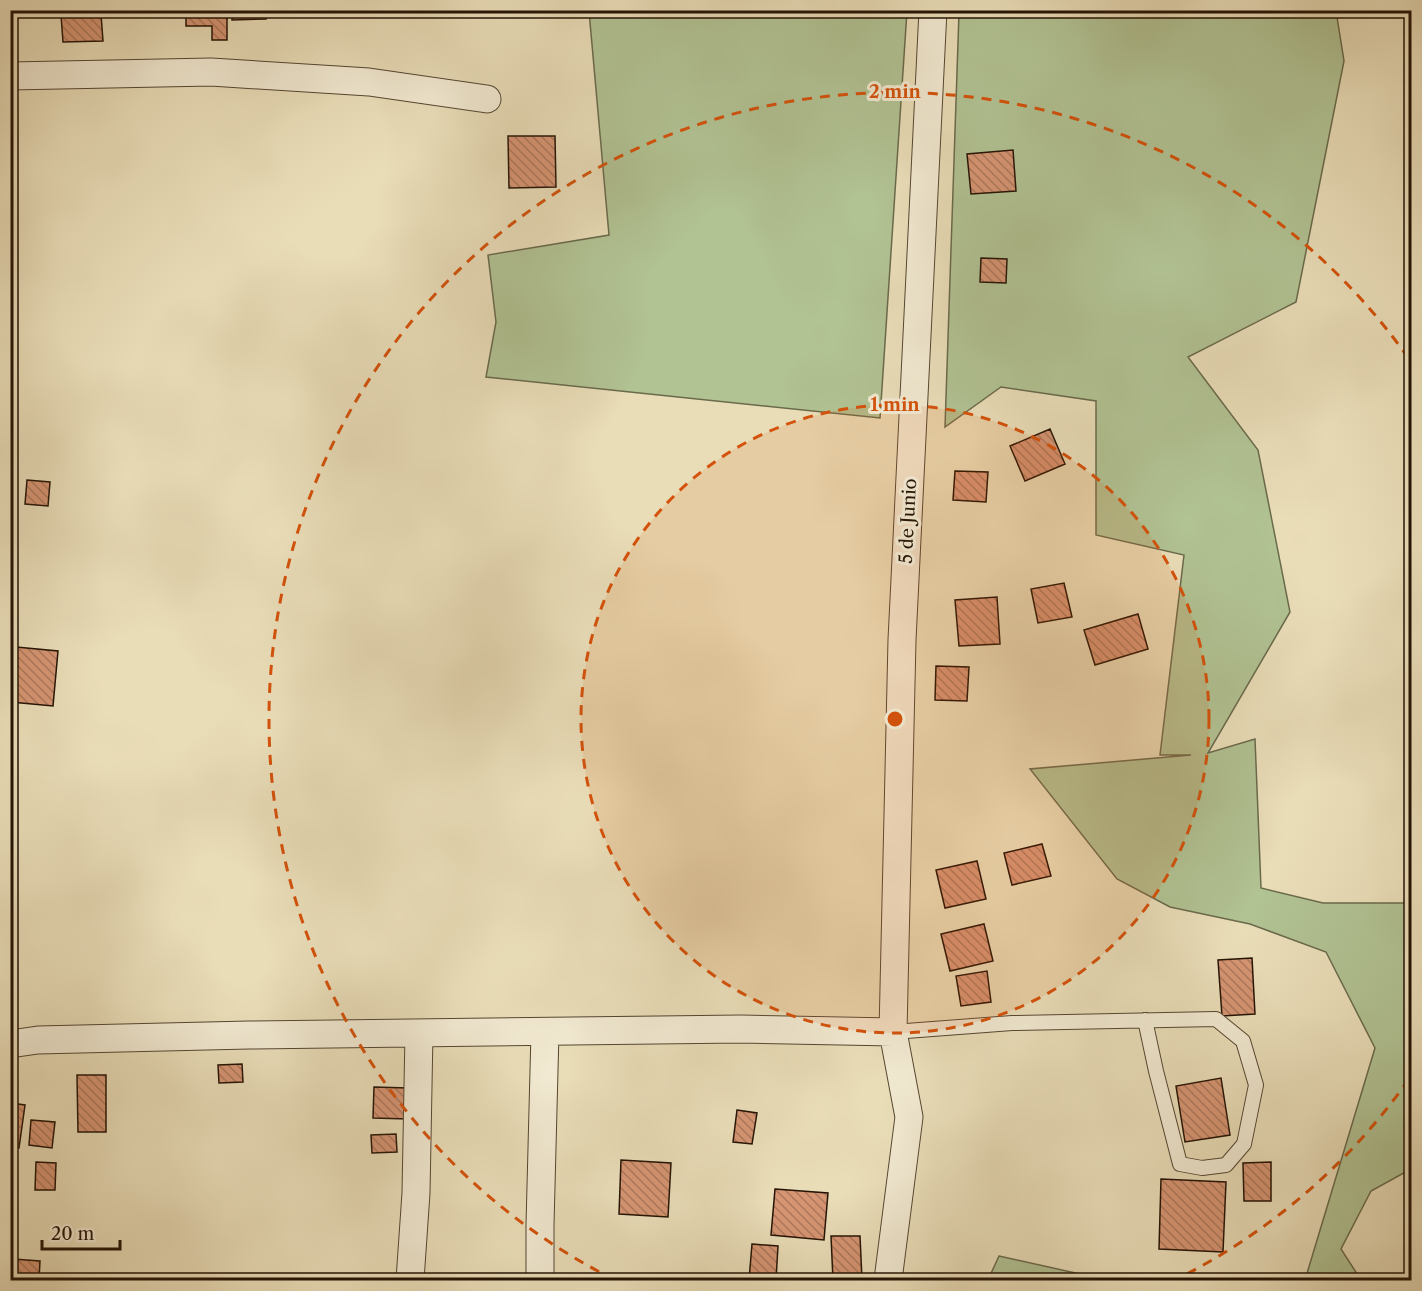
<svg xmlns="http://www.w3.org/2000/svg" width="1422" height="1291" viewBox="0 0 1422 1291" font-family="'Libre Caslon Text',serif">
  <defs>
    <pattern id="building-back-hatch" width="6" height="6" patternUnits="userSpaceOnUse" patternTransform="scale(1.5)"><rect width="6" height="6" fill="#d69573"/><path d="M-1 5l2 2M0 0l6 6M5-1l2 2" fill="none" stroke="#ad785c"/></pattern>
  </defs>
  <rect width="100%" height="100%" fill="#e9ddb8"/>
  <filter id="stains"><feTurbulence type="fractalNoise" baseFrequency=".00333" numOctaves="4"/><feColorMatrix values="0 0 0 0 .2 0 0 0 0 .09 0 0 0 0 .02 0 0 0 .5 -.17"/></filter>
  <radialGradient id="worn" r=".72"><stop offset=".6" stop-color="#630" stop-opacity="0"/><stop offset="1" stop-color="#630" stop-opacity=".3"/></radialGradient>
  <!-- green -->
  <path fill="#b1c293" stroke="#6a6a4c" stroke-width="1.5" d="M971,10l365,1 8,50 -48,241 -108,55 70,93 32,162 -82,141 47,-14 6,149 62,15h88v266l-40,22 -30,58 20,31h-56l70,-232 -49,-96 -76,-28 -80,-17 -53,-28 -87,-110 161,-14h-31l24,-200 -88,-20v-134l-95,-14 -56,40 14,-414z
    M589,11h318l-27,407 -394,-41 10,-55 -8,-67 121,-20z
    M999,1256l108,24h-119z"/>
  <!-- building -->
  <path fill="url(#building-back-hatch)" stroke="#241305" stroke-width="1.5" d="M186,10h41v30h-15v-14h-26z
    M232,10h34v9l-34,1z
    M101,14l2,27 -40,1 -2,-27z
    M508,136h47l1,51 -47,1z
    M1013,150l3,41 -45,3 -4,-40z
    M981,258l26,1 -1,24 -26,-1z
    M1050,429l15,35 -40,17 -15,-35z
    M955,471l33,1 -2,30 -33,-2z
    M27,480l23,2 -2,24 -23,-2z
    M1064,583l8,34 -34,6 -7,-34z
    M997,597l3,47 -41,2 -4,-46z
    M1138,614l10,35 -53,16 -11,-35z
    M16,647l42,4 -5,55 -42,-4z
    M936,666l33,1 -2,34 -32,-1z
    M1042,844l9,32 -39,9 -8,-32z
    M977,861l9,38 -41,9 -9,-38z
    M984,924l9,37 -43,10 -9,-37z
    M1252,958l3,56 -33,2 -4,-56z
    M987,971l4,31 -30,4 -5,-30z
    M242,1064l1,18 -24,1 -1,-18z
    M77,1075h29v57h-28z
    M1221,1078l9,57 -45,7 -9,-56z
    M374,1087l34,1v31l-35,-1z
    M10,1103l15,2 -6,43 -9,-1z
    M737,1110l20,3 -5,31 -19,-2z
    M31,1120l24,2 -3,26 -23,-3z
    M396,1134l1,18 -25,1 -1,-18z
    M621,1160l50,3 -3,54 -49,-3z
    M36,1162l20,1 -1,27h-20z
    M1271,1162v39h-27l-1,-38z
    M1161,1179l65,3 -3,70 -64,-3z
    M775,1189l53,4 -4,47 -53,-5z
    M831,1236h29l2,44h-29z
    M752,1244l26,2 -2,34h-27z
    M13,1259l27,2 -1,19h-28z"/>
  <g fill="none" stroke-linecap="round" stroke-linejoin="round">
    <!-- lane casing -->
    <g stroke="#554632" stroke-width="16">
      <path id="lane" d="M893,1032l119,-9 204,-4 27,22 13,44 -12,59 -18,21 -24,3 -22,-4 -24,-93 -11,-51"/>
    </g>
    <!-- street casing -->
    <g stroke="#554632" stroke-width="29">
      <path id="street" d="M10,76l201,-4 158,10 118,17
        M893,1032l9,-392 31,-630
        M10,1044l28,-4 211,-5 492,-6 152,3 16,85 -21,163
        M410,1280l6,-87 3,-160
        M540,1280v-55l5,-193"/>
    </g>
    <!-- lane -->
    <use href="#lane" stroke="#f1e9d1" stroke-width="14"/>
    <!-- street -->
    <use href="#street" stroke="#f1e9d1" stroke-width="27"/>
  </g>
  <!-- distance rings -->
  <circle cx="895" cy="719" r="314" fill="#d4520b" fill-opacity=".12"/>
  <g fill="none" stroke="#d4520b" stroke-width="3" stroke-dasharray="10 8">
    <circle cx="895" cy="719" r="314"/>
    <path d="M1409 1079A627 627 0 0 1 1175 1280M615 1280A627 627 0 1 1 1409 359"/>
  </g>
  <g text-anchor="middle" dominant-baseline="central" stroke-width="6" stroke-linejoin="round" paint-order="stroke">
    <!-- street labels -->
    <g font-size="18" fill="#241305" stroke="#f1e9d1">
      <text transform="translate(908 521) rotate(-87)">5 de Junio</text>
    </g>
  </g>
  <circle cx="895" cy="719" r="9" fill="#d4520b" stroke="#f1e9d1" stroke-width="3"/>
  <g font-size="18" text-anchor="middle" font-weight="bold" fill="#d4520b" stroke="#f1e9d1" stroke-width="6" stroke-linejoin="round" paint-order="stroke">
    <text x="895" y="98">2 min</text>
    <text x="895" y="411">1 min</text>
  </g>
  <!-- margin -->
  <rect width="1422" height="1291" fill="none" stroke="#e9ddb8" stroke-width="36"/>
  <rect x="12" y="12" width="1398" height="1267" fill="none" stroke="#241305" stroke-width="3"/>
  <rect x="18" y="18" width="1386" height="1255" fill="none" stroke="#241305" stroke-width="1.5"/>
  <!-- scale -->
  <path d="M42 1240v9h78v-9" fill="none" stroke="#241305" stroke-width="3"/>
  <text x="51" y="1240" font-size="18" fill="#241305" stroke="#f1e9d1" stroke-width="4.5" paint-order="stroke">20 m</text>
  <rect width="100%" height="100%" filter="url(#stains)"/>
  <rect width="100%" height="100%" fill="url(#worn)"/>
</svg>
